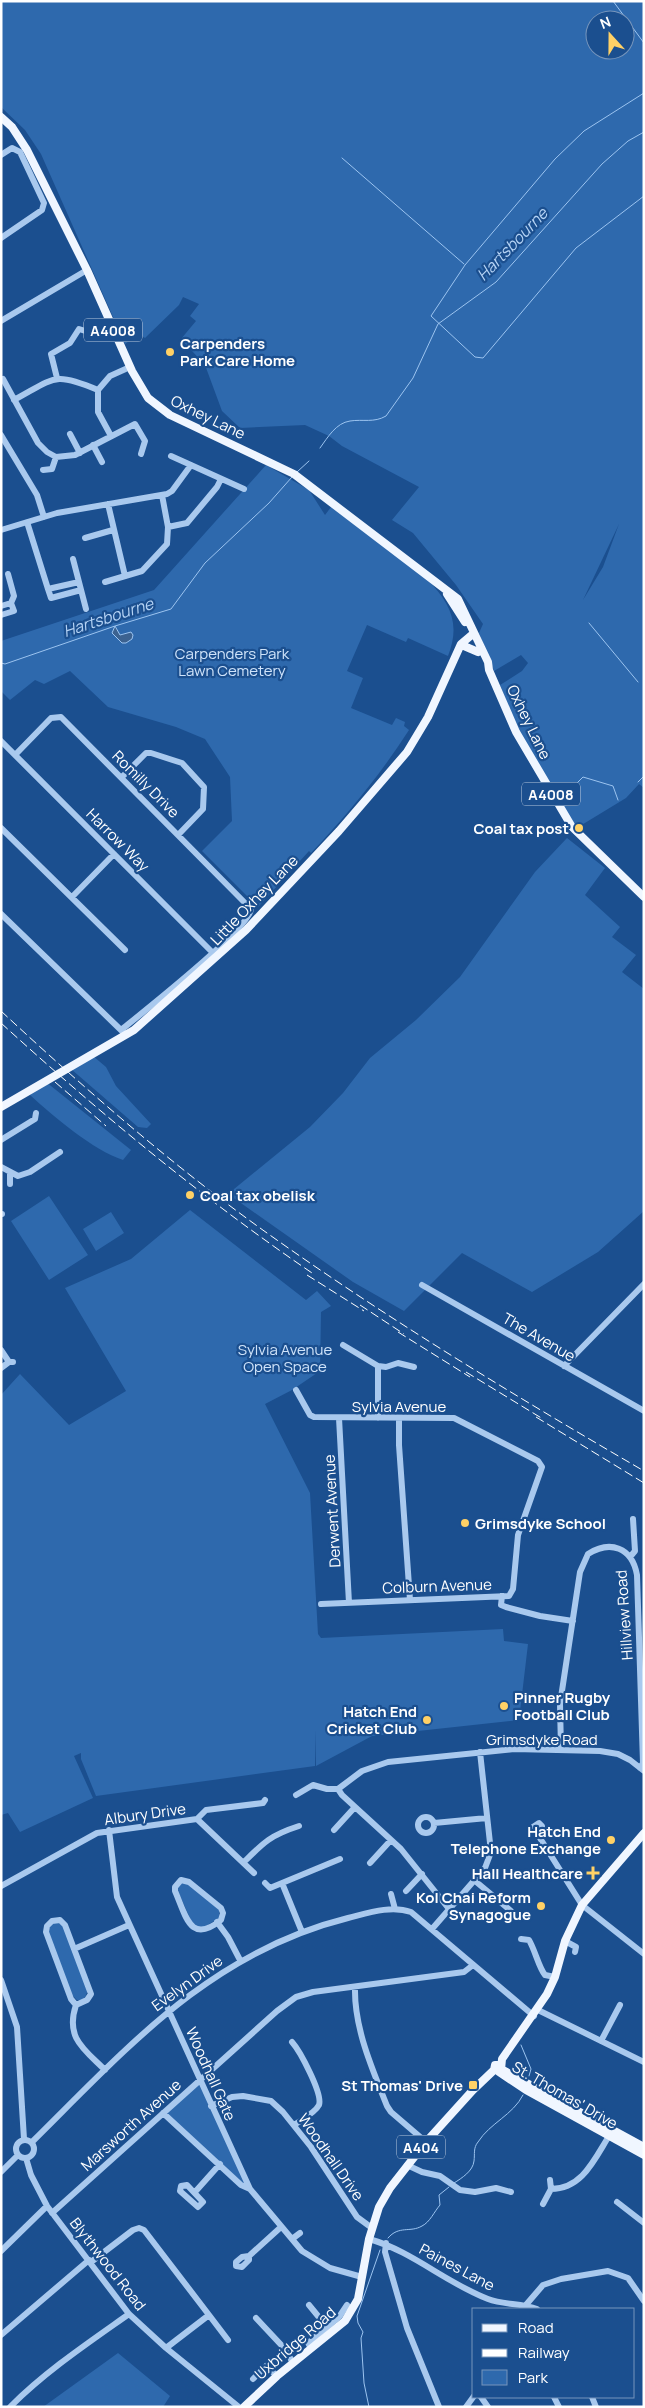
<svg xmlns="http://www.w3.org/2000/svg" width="645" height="2408" viewBox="0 0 645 2408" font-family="Manrope,sans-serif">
  <rect width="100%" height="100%" fill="#1b4f8f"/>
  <!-- green -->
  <path fill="#2e69ad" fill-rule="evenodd" d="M1,1h643v787l-5,-4 -13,14 -51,31 -52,-86 -23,-58 22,-14 6,-8 -7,-8 -27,16 -15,-38 4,-9 -27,-39 -43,-52 -21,-13 27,-33 -77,-41 -13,-10 -24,-11 -65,3 -18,-17 -17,-46 -24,-26 15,-18 -6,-5 9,-12 -16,-7 -4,8 -34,33 -6,-4 -14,10 -84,-190 -16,-24 -24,-23zM595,20h30v30h-30zM619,524l-16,43 -20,33z
    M266,465l43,25 16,25 6,-8 96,72c23,24 34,44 21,77l-40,-18 -2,4 -39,-17 -20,46 16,7 -12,30 41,17 4,-7 9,4 -1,4 5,4c-29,45 -61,84 -98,123l-2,-2 -51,56 -56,-56 30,-30 -2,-44 -25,-38 -29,-12 -68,-20 -38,-36 -26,13 -9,-4 -25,20 -9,-9v-50l153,-51z
    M567,838l38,30 -20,27 35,32 -8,10 24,18 -14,17 22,17v222l-46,41 -66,40 -70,-39 -58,58 -51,-29 -125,-88 82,-67 33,-34 27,-35 46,-38 44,-43 75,-105z
    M93,1056l13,11 10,19 35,38 -4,4 -9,-1 -67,-58z
    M46,1082l85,68 -8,10c-30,-10 -69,-43 -93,-65z
    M49,1196l39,59 -39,25 -38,-59z
    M190,1210l116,90 11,-9 14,15 -10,6 -1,59 -28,19 -27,14 45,89 8,141 3,4 182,-9 1,12 24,3 -9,76 -147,16 -56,30v-36l-1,36 -219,30 -15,-37v-6l-7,3 19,42 -73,34 -12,-19 -7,2v-420l19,-21 49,51 57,-34 -61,-103 66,-29z
    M111,1212l13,21 -28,18 -13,-22z
    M187,1882l32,28v8l-18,11 -7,-2 -17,-38 2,-6z
    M53,1922h6l4,4 25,64 -4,10h-7l-6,-6 -23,-62v-6z
    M200,2080l50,109 -87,-76z
    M118,2353l52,43 -7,11h-120z"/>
  <!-- water -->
  <path fill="#3c6290" stroke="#9cc4f0" d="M115,626l5,9 11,-3 2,3 -1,4 -6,4h-4l-10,-10z"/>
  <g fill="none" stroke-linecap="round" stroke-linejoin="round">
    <!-- stream -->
    <path stroke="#9cc4f0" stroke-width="1" d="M613,1l31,42
      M644,93l-60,38 -29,28 -90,106 -34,51 44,41 8,1 93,-110 68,-52
      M342,158l122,106
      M320,448c8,-11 16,-25 30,-27 13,-2 24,2 36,-5l27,-38 25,-54 58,-42 106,-118 26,-23 16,-9
      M297,472l12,-11
      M589,623l49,59
      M1,663l4,1 110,-38 56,-17 34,-46 64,-60 23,-26
      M638,782l6,-6
      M569,791l14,-14 30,9 5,14
      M521,2045l10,24 -2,7
      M454,2183c8,-5 19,-12 20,-22 1,-7 -1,-13 4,-19 12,-19 35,-27 45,-47
      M388,2238c11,-13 22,-5 34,-12 8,-4 12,-14 18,-21l-1,-10 10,-8
      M369,2407l-5,-24 -3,-45 2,-6 -5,-9 -1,-7 23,-66"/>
    <!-- minor -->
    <path stroke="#a9c9ee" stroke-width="6" d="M1,155l11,-7 8,4 24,51 -2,7 -41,28
      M1,321l86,-51
      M57,378l-6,-24 19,-11 9,-14 19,6
      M3,379l35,64 9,9 9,5 19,-2 60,-31 10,17 -4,13
      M14,400c41,-22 39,-29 84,-10
      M70,434l10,19
      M1,435l36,60 7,22
      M111,436l-13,-24v-22l12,-14 20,-9
      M93,445l9,17
      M171,456l73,33
      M43,470l9,-1 4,-12
      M108,504l17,72
      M27,522l21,67 31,-7
      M168,527l19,-4 30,-36 4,-8
      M1,530l56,-17 110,-19 5,-3 19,-26
      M85,538l28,-8
      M73,559l13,50
      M105,582l37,-11 25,-27 1,-17 -6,-32
      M48,589l3,9 30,-8
      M1,606l10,-3
      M1,615l13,-4 -3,-8 3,-7 -6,-22
      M1,741l213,213
      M15,755l36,-37 10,-1 190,192c-1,19 -109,104 -130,121
      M122,777l24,-24h5l31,10 22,24 -1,22 -24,25
      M1,828l124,122
      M72,897l42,-43
      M1,914l122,118
      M1,1140l34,-21 1,-6
      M1,1167l17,9 12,-4 30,-20
      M10,1172v12
      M1,1214h1
      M422,1285l222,126
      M343,1345l35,21v52
      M1,1350l8,12h4
      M378,1366l8,1 12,-4 16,4
      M564,1366l80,-82
      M1,1368l8,-6
      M296,1390l14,25 4,2 140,1 84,43 4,6 -24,68 -5,54 -4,7 -188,8
      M339,1418l10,185
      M399,1418v27l11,155
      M630,1557l5,-6 -2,-32
      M502,1596l-1,9 5,2 34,9 33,5
      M561,1750l-1,-46 20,-132 8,-18c22,-14 44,-7 49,21l6,188 -3,5
      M338,1789l4,6 59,54 48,60
      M296,1795l17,-10 14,4h11l24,-18 26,-9 126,-13 86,2 18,3 12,6 14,11
      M418 1825a8 8 0 1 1 16 0a8 8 0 1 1-16 0Z
      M197,1819l9,-9 57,-7 2,-3
      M434,1823l53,-5
      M109,1830l8,67 133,292 52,62 28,17 32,9
      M334,1830l21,-23
      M541,1839l1,-13 -3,-3 -6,4 49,78 62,49
      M244,1862c20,-20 27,-27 55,-36
      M370,1863l21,-23
      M181,1880l8,2 32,26 2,5 -2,7c-31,25 -35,-4 -46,-29v-4z
      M474,1880l37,31
      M265,1883l5,5 70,-29
      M282,1883l20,49
      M1,1886l96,-53 100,-14 57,54
      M406,1891l16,-17
      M391,1894l4,15
      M60,1920l5,5 26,69 -4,6 -11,5 -5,-6 -25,-67 1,-6 5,-5z
      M217,1922l11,15 12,23
      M432,1929l53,-61 6,-16 -11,-100
      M521,1939l8,1c6,10 10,28 16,35l10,2
      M565,1941l11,6 -1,5
      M74,1949l55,-24
      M1,1980l16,47 7,112
      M355,1987c-1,41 17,81 32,119l4,6 35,30
      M76,2005c-11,33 8,44 29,65
      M538,2010l106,52
      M601,2041l19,-36
      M292,2042c8,9 31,52 27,63 -4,8 -18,15 -25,20
      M211,2106l21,-9 11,-1 28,5 12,11 28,35 46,70 15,11
      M163,2113l78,72 9,4
      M16 2149a9 9 0 1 1 18 0a9 9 0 1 1-18 0Z
      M32,2142c96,-95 179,-190 316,-224 20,-5 43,-13 63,-6l123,104
      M26,2158l5,17 16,31 82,108 37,34 73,59
      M407,2165l15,7 18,4 20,14 15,2 21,-4 15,4
      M1,2172l17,-17
      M187,2185l16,17 -5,5 -18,-16 1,-5z
      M551,2189c31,0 43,-29 58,-53
      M195,2192l25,-28
      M617,2202l27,21
      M543,2204l8,-15 -1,-9
      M52,2213l225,-202 19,-14 17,-5 151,-20 9,-7
      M292,2239l8,-6
      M369,2239c43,12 77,44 119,60 16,6 33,4 49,10
      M386,2243l-1,9 22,76 32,79
      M1,2251l46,-45
      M249,2256l-7,1 -6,5v4l6,1 7,-7v-4l32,-29
      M91,2262l42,-32 6,-2 5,2 65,85 -43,33
      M309,2305l18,22
      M525,2306l18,-21 18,-6 47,-8 20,7 16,23
      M209,2315l19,25
      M256,2318l29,31 8,14
      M1,2335l88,-75
      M311,2348l-3,-5 31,-26 8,-12 5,5
      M253,2379l13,-13 11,10
      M481,2397l7,10
      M554,2397l5,10
      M592,2397l4,10
      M10,2407c36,-36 78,-64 119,-93
      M466,2407l8,-11"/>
    <!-- major -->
    <path stroke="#f0f6ff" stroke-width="8" d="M1,117l11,10 15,23 60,120 45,101 16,27 22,17 124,59 164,125 30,63 1,8 27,62 56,95 72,70
      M447,594l18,28
      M464,646l14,6
      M1,1107l133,-77 112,-100 93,-99 68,-79 21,-35 33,-73 13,-11
      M494,2070h7l1,-11 45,-65 8,-17 10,-36 17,-36 62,-72
      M503,2070l141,77
      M499,2072l27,18 118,65
      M244,2407l33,-31 68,-55 13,-22 11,-60 10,-32 11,-19 36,-46 47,-52 21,-20 1,-5h5"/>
    <!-- rail -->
    <path stroke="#fff" stroke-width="1" stroke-dasharray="9 4" stroke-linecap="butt" d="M1,1011c84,78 172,155 266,222 121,86 248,163 377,238
      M1,1023c100,91 202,176 314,252
      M55,1082l51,44
      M307,1275l57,36
      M360,1305l44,29
      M398,1332l72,45
      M466,1372l77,47
      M536,1417l108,66"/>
  </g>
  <!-- markers -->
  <g fill="#ffd166" stroke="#1b4f8f" stroke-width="2">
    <circle cx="170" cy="352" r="5"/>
    <circle cx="579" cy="828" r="5"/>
    <circle cx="190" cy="1195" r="5"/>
    <circle cx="465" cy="1523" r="5"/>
    <circle cx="504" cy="1706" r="5"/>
    <circle cx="427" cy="1720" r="5"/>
    <circle cx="611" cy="1840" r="5"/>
    <path d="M590.5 1865.5h5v5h5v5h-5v5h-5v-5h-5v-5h5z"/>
    <circle cx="541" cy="1906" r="5"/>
    <rect x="468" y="2080" width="10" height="10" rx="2.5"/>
  </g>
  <g text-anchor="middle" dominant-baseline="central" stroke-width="4.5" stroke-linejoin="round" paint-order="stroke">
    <!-- shield labels -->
    <g fill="#1b4f8f" stroke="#bbcadd" stroke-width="1">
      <rect x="84" y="318.5" width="58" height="23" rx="4"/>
      <rect x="522" y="782.5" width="58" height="23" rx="4"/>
      <rect x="397" y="2135.5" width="48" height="23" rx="4"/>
    </g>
    <g font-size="14" font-weight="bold" fill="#fff">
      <text x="113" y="330">A4008</text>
      <text x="551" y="794">A4008</text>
      <text x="421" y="2147">A404</text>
    </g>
    <!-- poi labels -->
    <g font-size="15" font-weight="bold" fill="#fff" stroke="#1b4f8f" text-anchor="end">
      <text x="180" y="343" text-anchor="start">Carpenders<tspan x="180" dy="17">Park Care Home</tspan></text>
      <text x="569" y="828">Coal tax post</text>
      <text x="200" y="1195" text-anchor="start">Coal tax obelisk</text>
      <text x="475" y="1523" text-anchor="start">Grimsdyke School</text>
      <text x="514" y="1697" text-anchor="start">Pinner Rugby<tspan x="514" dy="17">Football Club</tspan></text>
      <text x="417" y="1711">Hatch End<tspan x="417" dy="17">Cricket Club</tspan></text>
      <text x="601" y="1831">Hatch End<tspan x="601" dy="17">Telephone Exchange</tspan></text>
      <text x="583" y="1873">Hall Healthcare</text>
      <text x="531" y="1897">Kol Chai Reform<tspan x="531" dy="17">Synagogue</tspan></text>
      <text x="463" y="2085">St Thomas' Drive</text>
    </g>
    <!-- street labels -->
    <g font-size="15" fill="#fff" stroke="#1b4f8f">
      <text transform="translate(208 417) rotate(26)">Oxhey Lane</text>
      <text transform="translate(529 722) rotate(64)">Oxhey Lane</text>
      <text transform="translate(146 784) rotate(45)">Romilly Drive</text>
      <text transform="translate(118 840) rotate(45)">Harrow Way</text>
      <text transform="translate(254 900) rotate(-46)">Little Oxhey Lane</text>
      <text transform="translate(539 1337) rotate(30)">The Avenue</text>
      <text x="399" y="1406">Sylvia Avenue</text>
      <text transform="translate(332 1511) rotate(-93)">Derwent Avenue</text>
      <text transform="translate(437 1586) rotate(-2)">Colburn Avenue</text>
      <text transform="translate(624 1615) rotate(-94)">Hillview Road</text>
      <text x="542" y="1739">Grimsdyke Road</text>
      <text transform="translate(145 1814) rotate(-8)">Albury Drive</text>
      <text transform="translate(187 1983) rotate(-36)">Evelyn Drive</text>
      <text transform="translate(211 2074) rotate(66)">Woodhall Gate</text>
      <text transform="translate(565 2095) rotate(30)">St. Thomas' Drive</text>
      <text transform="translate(131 2125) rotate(-42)">Marsworth Avenue</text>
      <text transform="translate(331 2157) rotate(55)">Woodhall Drive</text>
      <text transform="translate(108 2264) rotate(52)">Blythwood Road</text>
      <text transform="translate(457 2267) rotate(28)">Paines Lane</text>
      <text transform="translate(295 2343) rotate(-41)">Uxbridge Road</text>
    </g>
    <!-- park labels -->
    <g font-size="15" fill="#cfe3fa" stroke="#1b4f8f">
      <text x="232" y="653">Carpenders Park<tspan x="232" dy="17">Lawn Cemetery</tspan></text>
      <text x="285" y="1349">Sylvia Avenue<tspan x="285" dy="17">Open Space</tspan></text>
    </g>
    <!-- water labels -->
    <g font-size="16" font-style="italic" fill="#b5d3f5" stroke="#1b4f8f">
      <text transform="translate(512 244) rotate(-46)">Hartsbourne</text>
      <text transform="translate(108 617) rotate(-18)">Hartsbourne</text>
    </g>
  </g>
  <!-- border -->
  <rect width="645" height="2408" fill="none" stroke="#ffffff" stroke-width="5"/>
  <!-- legend -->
  <rect x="472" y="2308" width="162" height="90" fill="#1b4f8f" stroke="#7695bc"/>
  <rect x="482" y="2324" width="25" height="8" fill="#f0f6ff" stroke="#7695bc"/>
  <text x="518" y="2333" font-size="15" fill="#ffffff">Road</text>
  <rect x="482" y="2349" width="25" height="8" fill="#ffffff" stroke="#7695bc"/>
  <text x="518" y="2358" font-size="15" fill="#ffffff">Railway</text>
  <rect x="482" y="2370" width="25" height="15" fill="#2e69ad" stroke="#7695bc"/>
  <text x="518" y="2383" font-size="15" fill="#ffffff">Park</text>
  <!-- north arrow -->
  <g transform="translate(610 35) rotate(339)"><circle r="24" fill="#1b4f8f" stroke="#7695bc"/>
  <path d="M0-4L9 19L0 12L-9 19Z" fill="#ffd166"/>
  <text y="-8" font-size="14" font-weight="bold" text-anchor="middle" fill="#ffffff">N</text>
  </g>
</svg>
